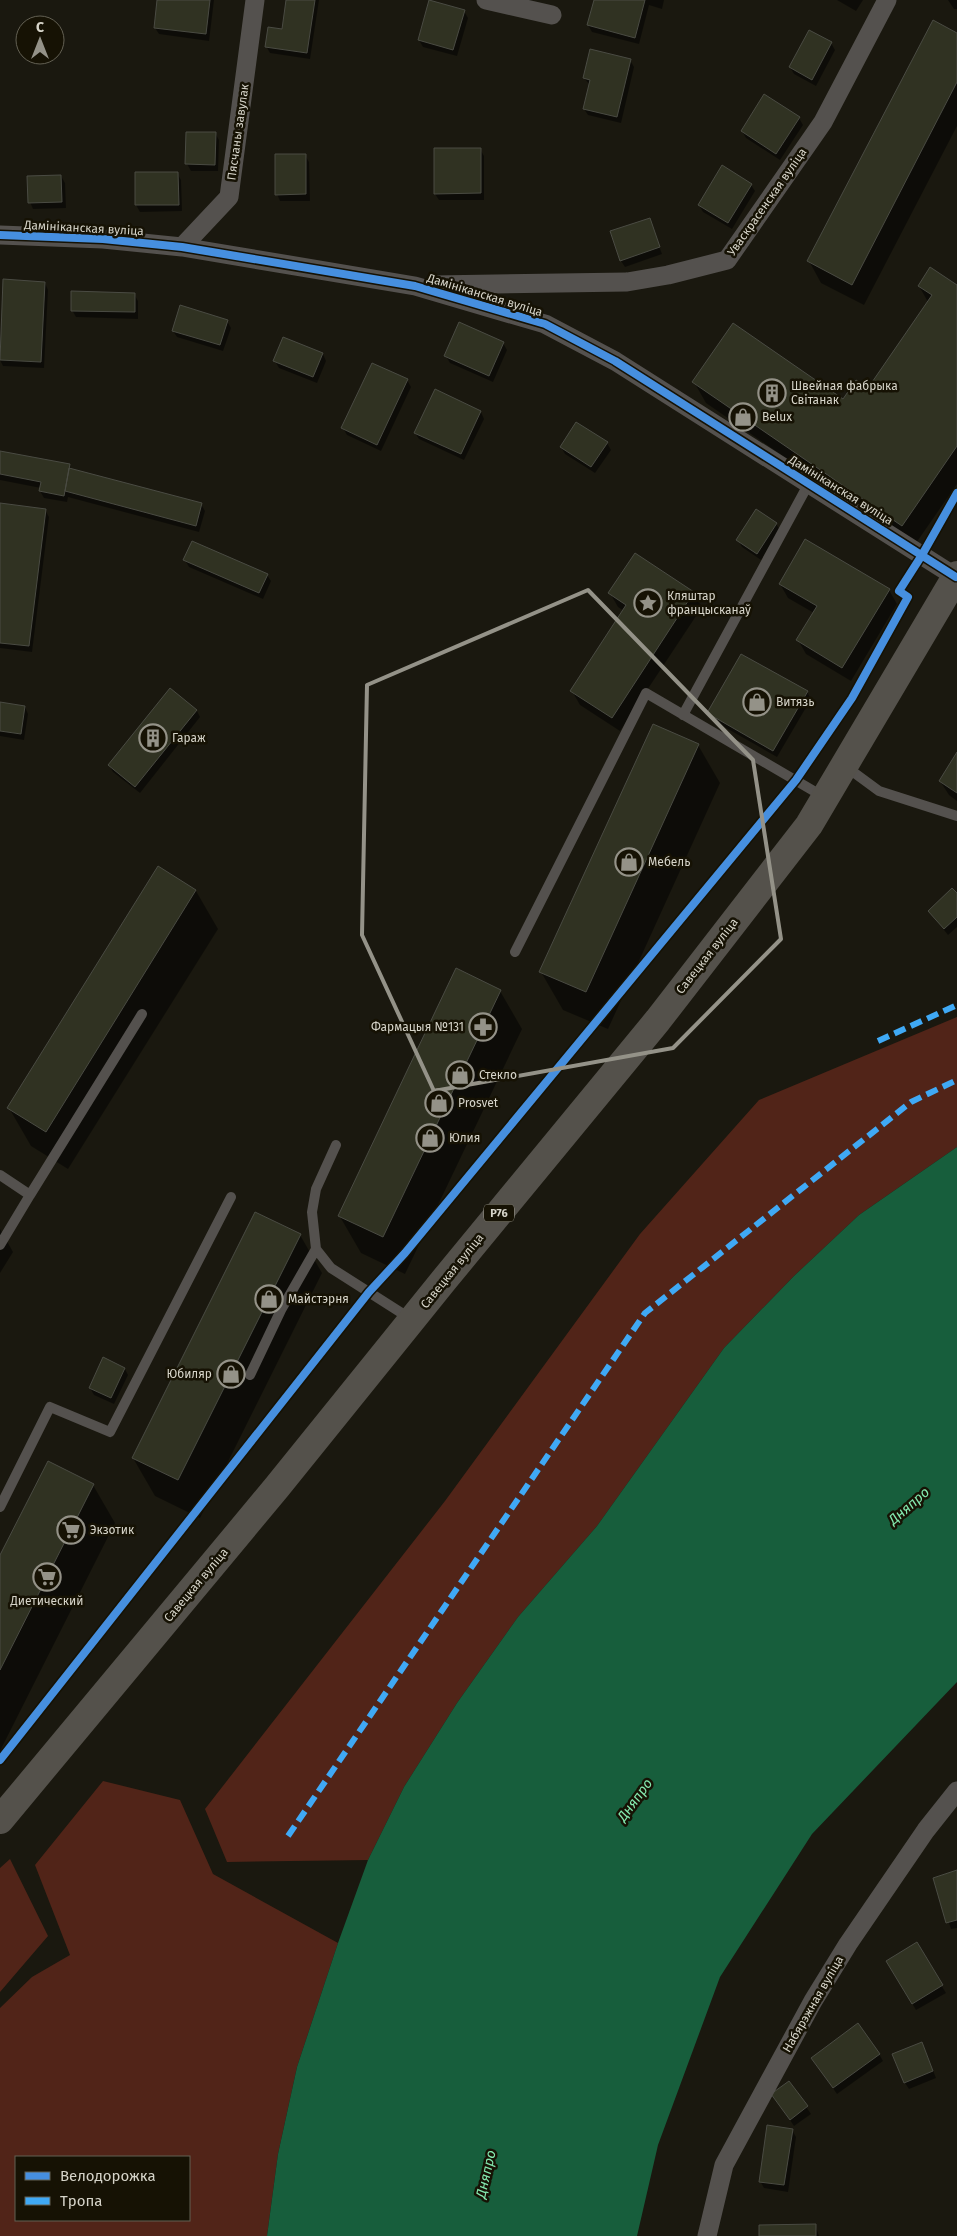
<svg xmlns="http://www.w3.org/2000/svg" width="957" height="2236" viewBox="0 0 957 2236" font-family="'Fira Sans',sans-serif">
  <rect width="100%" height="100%" fill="#1a180f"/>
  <!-- green -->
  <path fill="#512418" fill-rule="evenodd" d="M957,1017v130l-98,68 -65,61 -70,72 -127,178 -79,91 -61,86 -53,84 -36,73 -141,2 -22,-53 240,-308 195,-267 119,-134z
    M103,1781l77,19 33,74 125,69 -41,124 -19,87 -11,82h-267v-228l32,-31 38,-22 -35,-90zM16,2157h173v63h-173z
    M10,1859l38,77 -48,56v-124z"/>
  <!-- water -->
  <path fill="#175e3c" d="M957,1147v535l-145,152 -92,143 -62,168 -21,91h-370l11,-82 19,-87 41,-124 30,-83 36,-73 53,-84 61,-86 79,-91 127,-178 70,-72 65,-61z"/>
  <!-- shadow -->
  <path fill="#0007" d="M158,0h56l-5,41 -50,-7 -4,-6z
    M287,0h32l-9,59 -40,-6 -4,-7 17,-16z
    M595,0h69l-2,9 -13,-4 -10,39 -47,-12 -4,-7z
    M837,0h26l-7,11z
    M948,0h9v9h-3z
    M464,11l4,7 -11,38 -34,-9 -4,-7z
    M810,32l21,11 4,7 -19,36 -22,-12 -4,-7z
    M957,34v92l-93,179 -43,-22 -12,-22z
    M630,60l4,7 -13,56 -33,-8 -4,-6 6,-24 -6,-7z
    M799,118l4,7 -23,35 -34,-22 -4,-7z
    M215,133l4,7 -1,31h-27l-4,-7z
    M480,149l4,7v44h-45l-4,-6z
    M305,155l4,7 1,39h-30l-3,-7z
    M177,173l4,7 1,31 -42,1 -4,-7z
    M61,176l4,7 1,25 -33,1 -3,-7z
    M751,185l4,6 -23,38 -29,-17 -4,-7z
    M649,219l13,35 -37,13 -4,-6z
    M4,281l41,2 3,7 -4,78 -41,-2 -3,-6z
    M919,286l38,1v197l-43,62 -208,-143 -12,-21 149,18 25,-10 60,-88z
    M134,294l4,7v18l-62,-2 -4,-7z
    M227,321l4,7 -8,23 -46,-14 -4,-6z
    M284,339l39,15 3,7 -9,22 -38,-15 -4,-7z
    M503,343l4,7 -14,32 -43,-19 -4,-7z
    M407,380l4,7 -30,64 -34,-16 -4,-7z
    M481,412l3,7 -20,41 -45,-21 -4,-6z
    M607,443l4,7 -16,23 -30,-19 -4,-7z
    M0,452l69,13 3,5 129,34 4,7 -6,21 -131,-35 -1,5 -23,-4 -4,-7 1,-3 -41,-8z
    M0,504l45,6 4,7 -17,135 -32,-4z
    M776,524l4,6 -19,30 -19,-13 -4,-7z
    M185,560l82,15 4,6 -8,18 -74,-32z
    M780,584l109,6 8,14 -46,77 -45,-27 -8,-14 16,-27 -26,-15z
    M610,593h83l9,14 -82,124 -40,-26 -8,-14 52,-80 -6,-4z
    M170,689l27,22 3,6 -60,76 -27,-21 -4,-7z
    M807,692l4,7 -34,58 -65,-37 -4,-7z
    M0,704l25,3 3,7 -4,26 -24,-4z
    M698,745l22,38 -112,246 -45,-19 -22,-38z
    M957,755v46l-8,-6 -9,-14z
    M158,868l38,23 22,38 -150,240 -37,-23 -22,-38z
    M957,895v32l-9,8 -19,-24z
    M500,991l22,38 -117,245 -44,-21 -22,-38z
    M0,1229l13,23 -13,21z
    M300,1235l22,38 -122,245 -45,-22 -22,-38z
    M125,1369l3,6 -14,29 -20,-9 -4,-7z
    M93,1485l22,38 -115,228v-193z
    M957,1872v56l-6,1 -17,-51z
    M916,1944l30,49 -30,17 -29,-49z
    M925,2050l11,28 -27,11 -4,-6z
    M879,2054l4,7 -46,33 -21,-30z
    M789,2082l22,32 -17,12 -22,-32z
    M792,2130l4,7 -8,55 -24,-4 -4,-7z
    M815,2225l4,11h-59z"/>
  <!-- building -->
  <path fill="#303222" stroke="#4a4b43" d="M157,0h53l-4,34 -52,-6z
    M286,0h29l-8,53 -42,-6 3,-20 14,2z
    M429,0l36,10 -12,40 -35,-10z
    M594,0h51l-10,38 -48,-13z
    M933,20l24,13v49l-105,203 -45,-24z
    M809,30l23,12 -20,38 -23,-13z
    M590,49l41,10 -14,58 -34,-8 7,-29 -7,-2z
    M764,94l36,23 -24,37 -35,-23z
    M186,132h30l-1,33 -30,-1z
    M434,148h47v45l-47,1z
    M275,154h31v40l-31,1z
    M722,165l30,19 -24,39 -30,-18z
    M135,172h43l1,33h-44z
    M61,175l1,27 -34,1 -1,-27z
    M650,218l10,29 -40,14 -10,-30z
    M930,267l27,18v161l-55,80 -210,-144 41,-59 110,76 13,-19 12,8 64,-93 -14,-9z
    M3,279l42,3 -4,80 -41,-2z
    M71,291l64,2v19l-64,-1z
    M180,305l48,15 -8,25 -48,-14z
    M459,322l45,20 -15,34 -45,-20z
    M283,337l40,16 -10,24 -40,-16z
    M372,363l36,16 -31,66 -36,-17z
    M435,389l46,22 -20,43 -47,-21z
    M576,422l32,20 -17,25 -31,-20z
    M0,451l70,13 -6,32 -25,-5 2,-9 -41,-8z
    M69,468l133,35 -6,23 -131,-35z
    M0,503l46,6 -17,137 -29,-3z
    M756,509l21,14 -20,31 -21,-14z
    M805,539l85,50 -48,79 -46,-28 21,-34 -38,-22z
    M192,541l76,33 -9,19 -76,-33z
    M635,553l59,39 -82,126 -42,-27 56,-86 -18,-12z
    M741,654l67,37 -35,60 -66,-38z
    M170,688l27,22 -62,77 -27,-22z
    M0,702l25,4 -4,28 -21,-3z
    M653,724l46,20 -113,248 -47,-20z
    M957,752v41l-18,-12z
    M158,866l38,24 -150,242 -39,-24z
    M952,888l5,5v24l-13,12 -16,-18z
    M456,968l45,22 -118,247 -45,-21z
    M255,1212l46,22 -123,246 -46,-22z
    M103,1357l22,11 -14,30 -22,-10z
    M48,1461l46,23 -94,186v-115z
    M957,1870v50l-11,3 -13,-45z
    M917,1942l26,43 -31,19 -26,-43z
    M858,2023l22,31 -47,34 -22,-30z
    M922,2042l11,29 -29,12 -12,-29z
    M789,2081l19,25 -18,14 -19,-26z
    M767,2125l26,4 -9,56 -25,-3z
    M816,2224v12h-57v-11z"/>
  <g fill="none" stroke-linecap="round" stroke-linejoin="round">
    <!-- service -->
    <path stroke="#54514e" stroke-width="10" d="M683,715l126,-232
      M845,766l34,25 78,25
      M515,952l131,-259 178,104
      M336,1145l-20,44 -4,23 4,37 15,19 80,51
      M0,1175l30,20 -30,50
      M30,1195l112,-181
      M250,1375l31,-65 35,-61
      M0,1507l50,-100 60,25 121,-235"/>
    <!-- minor -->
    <path stroke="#54514e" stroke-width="19" d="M486,0l66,15
      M0,235l103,4 79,8 233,39 130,38 70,37 341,216
      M182,247l47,-50 26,-197
      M434,285l193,-3 41,-7 59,-15 96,-138 64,-122
      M707,2236l17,-71 89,-164 35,-57 78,-114 31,-39"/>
    <!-- primary -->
    <path stroke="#54514b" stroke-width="28" d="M0,1820l277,-333 167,-207 214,-260 151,-195 148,-250"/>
    <!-- quiet -->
    <path stroke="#3fa9f5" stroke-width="6" stroke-dasharray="12 6" stroke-linecap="butt" d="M878,1041l79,-36
      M288,1836l357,-523 266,-211 46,-22"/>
    <!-- cycleway casing -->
    <g stroke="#161204" stroke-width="11">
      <path id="cycleway" d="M0,235l103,4 79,8 233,39 130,38 70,37 341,216
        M0,1760l369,-468 36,-39 391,-473 56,-82 56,-101 -9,-6 23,-36 35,-62"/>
    </g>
    <!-- cycleway -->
    <use href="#cycleway" stroke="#468fdf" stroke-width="8"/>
  </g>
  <!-- marked area -->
  <path fill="none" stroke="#949288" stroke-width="4" stroke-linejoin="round" d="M588,590l165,170 28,179 -108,109 -239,43 -72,-156 5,-250z"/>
  <!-- icons -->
  <defs>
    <g id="building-ring" transform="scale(1.4375)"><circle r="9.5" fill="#161204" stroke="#949288" stroke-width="1.5"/><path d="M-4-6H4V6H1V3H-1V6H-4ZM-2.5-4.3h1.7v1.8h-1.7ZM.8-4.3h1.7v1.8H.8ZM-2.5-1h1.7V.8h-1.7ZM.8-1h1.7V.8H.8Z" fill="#949288"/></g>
    <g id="shop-ring" transform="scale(1.4375)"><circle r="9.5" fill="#161204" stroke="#949288" stroke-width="1.5"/><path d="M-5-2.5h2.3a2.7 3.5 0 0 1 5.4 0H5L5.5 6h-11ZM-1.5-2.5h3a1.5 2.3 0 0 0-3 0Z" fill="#949288"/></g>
    <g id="sight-ring" transform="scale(1.4375)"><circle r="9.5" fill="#161204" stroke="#949288" stroke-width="1.5"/><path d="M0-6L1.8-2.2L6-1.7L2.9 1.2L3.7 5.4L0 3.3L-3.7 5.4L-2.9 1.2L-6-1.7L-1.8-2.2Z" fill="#949288"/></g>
    <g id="pharmacy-ring" transform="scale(1.4375)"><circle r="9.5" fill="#161204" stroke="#949288" stroke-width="1.5"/><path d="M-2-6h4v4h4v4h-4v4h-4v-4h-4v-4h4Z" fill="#949288"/></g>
    <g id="supermarket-ring" transform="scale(1.4375)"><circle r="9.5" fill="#161204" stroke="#949288" stroke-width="1.5"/><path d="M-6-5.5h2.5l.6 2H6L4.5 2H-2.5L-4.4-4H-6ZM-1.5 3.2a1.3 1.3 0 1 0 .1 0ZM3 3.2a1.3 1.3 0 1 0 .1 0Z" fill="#949288"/></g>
  </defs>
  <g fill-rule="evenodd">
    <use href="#building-ring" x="772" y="393"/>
    <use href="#shop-ring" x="743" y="417"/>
    <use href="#sight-ring" x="648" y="603"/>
    <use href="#shop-ring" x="757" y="702"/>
    <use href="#building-ring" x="153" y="738"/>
    <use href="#shop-ring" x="629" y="862"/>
    <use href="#pharmacy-ring" x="483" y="1027"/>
    <use href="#shop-ring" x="460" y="1075"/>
    <use href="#shop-ring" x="439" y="1103"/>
    <use href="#shop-ring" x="430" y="1138"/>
    <use href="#shop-ring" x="269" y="1299"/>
    <use href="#shop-ring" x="231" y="1374"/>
    <use href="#supermarket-ring" x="71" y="1530"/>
    <use href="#supermarket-ring" x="47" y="1577"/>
  </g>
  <g text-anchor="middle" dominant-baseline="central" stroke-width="5" stroke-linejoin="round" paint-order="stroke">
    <!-- shield labels -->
    <rect fill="#161204" stroke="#9c9a8e" stroke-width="1" x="484" y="1204.5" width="30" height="17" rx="4"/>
    <g font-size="11" font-weight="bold" fill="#d6d4c9">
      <text x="499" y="1213">Р76</text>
    </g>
    <!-- street labels -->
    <g font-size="12" fill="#d6d4c9" stroke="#161204">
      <text transform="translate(238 132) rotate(-82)">Пясчаны завулак</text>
      <text transform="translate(767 202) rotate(-55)">Уваскрасенская вуліца</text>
      <text transform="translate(84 228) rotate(3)">Дамініканская вуліца</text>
      <text transform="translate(485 295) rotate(17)">Дамініканская вуліца</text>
      <text transform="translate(841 490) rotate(32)">Дамініканская вуліца</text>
      <text transform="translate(707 956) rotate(-52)">Савецкая вуліца</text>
      <text transform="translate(452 1271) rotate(-51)">Савецкая вуліца</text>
      <text transform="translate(196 1585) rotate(-50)">Савецкая вуліца</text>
      <text transform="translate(813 2004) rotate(-60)">Набярэжная вуліца</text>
    </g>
    <!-- poi labels -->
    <g font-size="12" fill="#d6d4c9" stroke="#161204" text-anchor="start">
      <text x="791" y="386">Швейная фабрыка<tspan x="791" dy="14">Світанак</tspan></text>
      <text x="762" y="417">Belux</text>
      <text x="667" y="596">Кляштар<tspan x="667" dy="14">францысканаў</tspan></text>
      <text x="776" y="702">Витязь</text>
      <text x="172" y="738">Гараж</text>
      <text x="648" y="862">Мебель</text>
      <text x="464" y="1027" text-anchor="end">Фармацыя №131</text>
      <text x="479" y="1075">Стекло</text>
      <text x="458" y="1103">Prosvet</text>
      <text x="449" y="1138">Юлия</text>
      <text x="288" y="1299">Майстэрня</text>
      <text x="212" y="1374" text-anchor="end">Юбиляр</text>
      <text x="90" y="1530">Экзотик</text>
      <text x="47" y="1601" text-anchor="middle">Диетический</text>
    </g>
    <!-- water labels -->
    <g font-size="14" font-style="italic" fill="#85eab0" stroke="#161204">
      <text transform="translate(909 1506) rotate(-41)">Дняпро</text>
      <text transform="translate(635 1800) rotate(-54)">Дняпро</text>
      <text transform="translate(486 2174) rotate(-77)">Дняпро</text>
    </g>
  </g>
  <!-- legend -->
  <rect x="15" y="2156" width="175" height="65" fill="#161204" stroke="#636053"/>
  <rect x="25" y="2172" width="25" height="8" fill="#468fdf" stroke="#636053"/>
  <text x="60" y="2181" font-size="15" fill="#d6d4c9">Велодорожка</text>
  <rect x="25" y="2197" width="25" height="8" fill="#3fa9f5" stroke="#636053"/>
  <text x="60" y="2206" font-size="15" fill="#d6d4c9">Тропа</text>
  <!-- north arrow -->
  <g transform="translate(40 40)"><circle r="24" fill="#161204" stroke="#636053"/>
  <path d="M0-4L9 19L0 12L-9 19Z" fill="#949288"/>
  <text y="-8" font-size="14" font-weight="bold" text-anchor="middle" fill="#d6d4c9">С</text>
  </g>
</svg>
